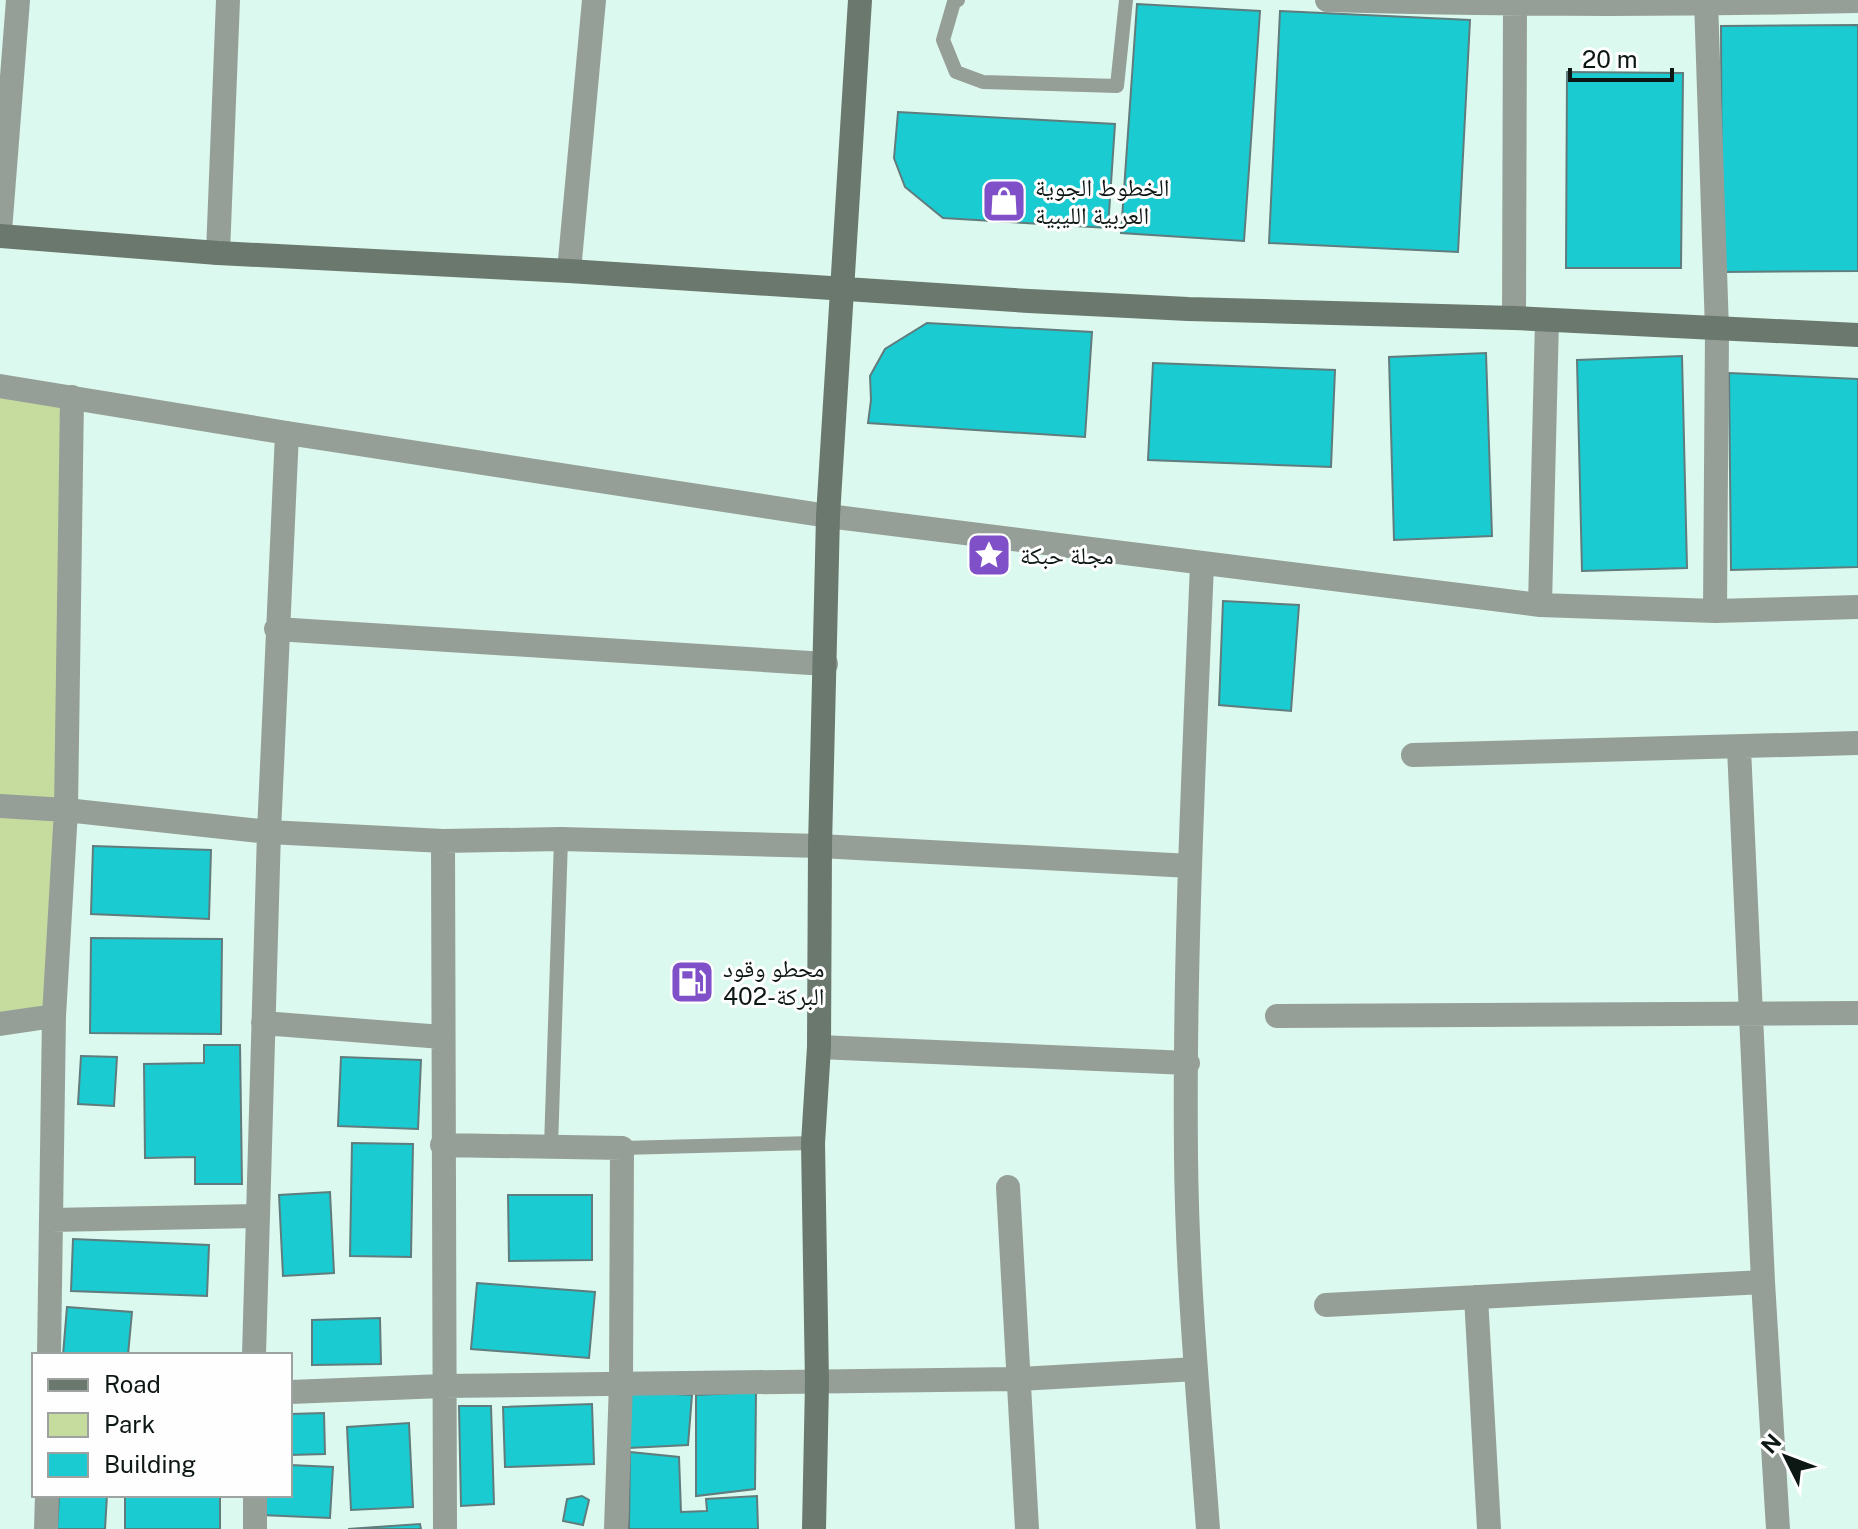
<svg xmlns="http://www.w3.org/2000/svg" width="1858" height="1529" viewBox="0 0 1858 1529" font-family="'Public Sans','Noto Naskh Arabic',sans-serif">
  <rect width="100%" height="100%" fill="#dcf9ef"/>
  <!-- green -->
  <path fill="#c6dc9f" d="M0,395l70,5 -7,408 -63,-4z
    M0,809l64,3 -12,202 -52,7z"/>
  <!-- building -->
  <path fill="#1acbd1" stroke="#607c7d" stroke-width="2" d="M1137,4l123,7 -16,230 -123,-8z
    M1280,11l190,9 -12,232 -189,-9z
    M1858,25v246l-136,1 -1,-246z
    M1567,72l116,1 -2,195h-115z
    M898,112l217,12 -7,104 -165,-10 -38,-31 -11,-29z
    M927,323l165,9 -7,105 -217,-14 3,-23 -1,-24 15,-27z
    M1486,353l6,183 -98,4 -5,-183z
    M1682,356l5,212 -105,3 -5,-211z
    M1153,363l182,7 -4,97 -183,-7z
    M1729,373l129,6v188l-127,3z
    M1223,601l76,4 -8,106 -72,-6z
    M93,846l118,4 -2,69 -118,-5z
    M91,938l131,1 -1,95 -131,-1z
    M204,1045h36l2,139h-47v-27l-50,1 -1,-94 60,-1z
    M81,1056l36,1 -3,49 -36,-2z
    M341,1057l80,3 -3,69 -80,-3z
    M352,1143l61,1 -2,113 -61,-1z
    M330,1192l4,81 -51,3 -4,-81z
    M508,1195h84v65l-83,1z
    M73,1239l136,6 -2,51 -136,-5z
    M477,1283l118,9 -6,66 -118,-9z
    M67,1307l65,5 -4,43h-65z
    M380,1318l1,46 -69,1v-45z
    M626,1391l66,4 -4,50 -59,3z
    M756,1392l-1,97 -59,7v-101z
    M592,1404l2,60 -89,3 -2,-60z
    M459,1406h32l3,98 -33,2z
    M324,1413l1,41 -35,1v-41z
    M409,1423l4,84 -62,3 -4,-83z
    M630,1452l49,5 2,55 26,-1 -1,-12 51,-3 1,33h-129z
    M290,1465l43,2 -3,51 -69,-3 1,-20h28z
    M59,1495h48l-2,34h-48z
    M125,1495h95v34h-95z
    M582,1496l7,4 -6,25 -20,-4 4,-22z
    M420,1524l1,5h-73z"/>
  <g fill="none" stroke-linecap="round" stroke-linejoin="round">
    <!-- lane -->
    <path stroke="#969f97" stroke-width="14" d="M958,0l-4,2 -11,38 13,32 27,10 134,4 9,-86
      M551,1147l10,-308
      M622,1148l191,-5"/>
    <!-- street -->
    <path stroke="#969f97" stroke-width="24" d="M1327,0c177,5 354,5 531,1
      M1706,0l11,330 -2,281
      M0,231l18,-231
      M218,253l10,-253
      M569,271l25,-271
      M1514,318l1,-318
      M0,386l287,47 541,83 712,89 175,6 143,-4
      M1202,564c-8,197 -18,394 -16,591 1,125 13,250 22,374
      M1540,605l7,-285
      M276,629l550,35
      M1739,748l24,534 15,247
      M1413,755l445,-12
      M0,806l66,4 203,22 174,9 118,-2 259,7 370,20
      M443,841l2,688
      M1277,1016l581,-3
      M263,1023l179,14
      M0,1024l54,-8
      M819,1047l369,16
      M442,1145l180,3 -1,235 -5,146
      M1008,1187l19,342
      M51,1220l207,-4
      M1476,1297l13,232
      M1326,1305l437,-23
      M49,1355l5,-339 12,-206 6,-413
      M254,1355l15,-523 18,-399
      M290,1392l153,-6 577,-7 176,-10
      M255,1495v34
      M46,1529l1,-34"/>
    <!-- secondary -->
    <path stroke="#6b786d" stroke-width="24" d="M0,236l218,17 351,18 460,30 159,8 326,9 344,17
      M814,1529l3,-146 -4,-240 6,-96 1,-201 8,-330 32,-516"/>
  </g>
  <!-- icons -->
  <defs>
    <g id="shop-square" transform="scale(2.3)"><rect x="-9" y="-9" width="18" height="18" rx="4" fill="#7f50c8" stroke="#fefefe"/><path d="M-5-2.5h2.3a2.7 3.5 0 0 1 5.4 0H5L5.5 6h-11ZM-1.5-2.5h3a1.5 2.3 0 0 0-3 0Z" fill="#fff"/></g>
    <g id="sight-square" transform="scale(2.3)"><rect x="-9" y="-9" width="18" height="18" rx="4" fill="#7f50c8" stroke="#fefefe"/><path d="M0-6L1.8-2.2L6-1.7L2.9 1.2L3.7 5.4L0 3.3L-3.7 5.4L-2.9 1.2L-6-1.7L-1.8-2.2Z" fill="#fff"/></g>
    <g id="fuel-square" transform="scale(2.3)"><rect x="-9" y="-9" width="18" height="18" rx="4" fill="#7f50c8" stroke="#fefefe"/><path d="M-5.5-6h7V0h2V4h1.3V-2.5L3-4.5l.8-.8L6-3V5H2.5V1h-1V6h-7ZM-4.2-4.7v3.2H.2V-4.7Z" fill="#fff"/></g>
  </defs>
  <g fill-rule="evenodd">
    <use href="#shop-square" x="1004" y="201"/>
    <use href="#sight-square" x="989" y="555"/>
    <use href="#fuel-square" x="692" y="982"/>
  </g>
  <g text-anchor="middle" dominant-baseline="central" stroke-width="6" stroke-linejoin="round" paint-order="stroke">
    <!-- poi labels -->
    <g font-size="24" fill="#0d1714" stroke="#fefefe" text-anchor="start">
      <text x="1035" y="187">الخطوط الجوية<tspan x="1035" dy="28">العربية الليبية</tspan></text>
      <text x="1020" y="555">مجلة حبكة</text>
      <text x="723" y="968">محطو وقود<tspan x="723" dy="28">402-البركة</tspan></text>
    </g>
  </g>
  <!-- legend -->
  <rect x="32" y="1353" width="260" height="144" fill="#fefefe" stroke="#9ea2a0" stroke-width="2"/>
  <rect x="48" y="1379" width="40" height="12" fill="#6b786d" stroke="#9ea2a0" stroke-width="2"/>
  <text x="104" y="1393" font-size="24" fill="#0d1714">Road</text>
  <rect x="48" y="1413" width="40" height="24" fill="#c6dc9f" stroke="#9ea2a0" stroke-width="2"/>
  <text x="104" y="1433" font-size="24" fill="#0d1714">Park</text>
  <rect x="48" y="1453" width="40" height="24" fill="#1acbd1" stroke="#9ea2a0" stroke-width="2"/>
  <text x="104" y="1473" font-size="24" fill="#0d1714">Building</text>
  <!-- north arrow -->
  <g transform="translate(1786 1457) rotate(312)" stroke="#fefefe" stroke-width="6" paint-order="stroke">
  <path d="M0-6L14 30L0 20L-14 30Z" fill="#0d1714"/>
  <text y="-12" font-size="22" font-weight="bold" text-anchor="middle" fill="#0d1714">N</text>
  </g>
  <!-- scale -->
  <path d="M1570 68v12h102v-12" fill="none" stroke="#0d1714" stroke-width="4"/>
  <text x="1582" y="68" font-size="24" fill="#0d1714" stroke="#fefefe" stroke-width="6" paint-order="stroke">20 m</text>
</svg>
